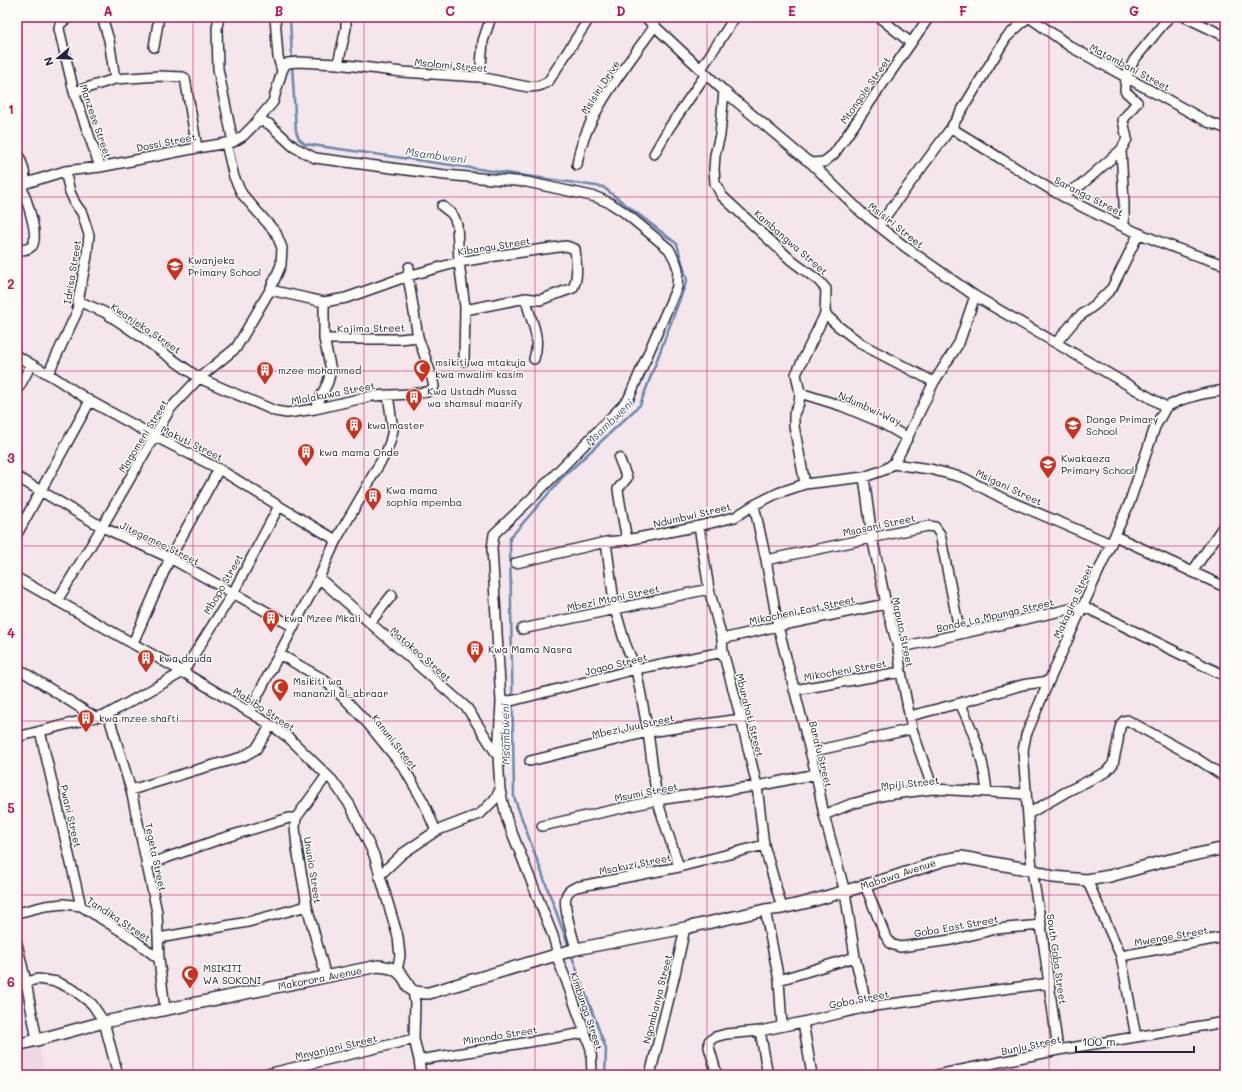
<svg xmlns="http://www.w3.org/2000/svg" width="1242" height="1092" viewBox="0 0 1242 1092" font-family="Mali,sans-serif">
  <rect width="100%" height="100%" fill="#f5e6ec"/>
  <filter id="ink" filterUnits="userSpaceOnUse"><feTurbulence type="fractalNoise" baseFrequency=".025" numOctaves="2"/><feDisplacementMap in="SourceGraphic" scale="8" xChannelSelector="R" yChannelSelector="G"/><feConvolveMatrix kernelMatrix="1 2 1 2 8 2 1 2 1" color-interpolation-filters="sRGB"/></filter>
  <g filter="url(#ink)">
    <!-- built -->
    <path fill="#efd6e4" d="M39,1048l6,27h-28v-22z"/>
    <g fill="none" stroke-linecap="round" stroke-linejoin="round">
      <!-- stream -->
      <path stroke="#6a88ac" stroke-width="2.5" d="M290,17l2,43
        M292,65l4,66 3,8 6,5 298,43 74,57 10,36 -47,125 -78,73 -52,60 4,259 55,150
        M571,954l35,95 -1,26"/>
      <!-- minor casing -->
      <g stroke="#22223b" stroke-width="12">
        <path id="minor" d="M69,17l-9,7 -1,5 15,63 26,75
          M102,17l7,23 6,39
          M219,17l-2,11 1,41 15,73
          M275,17l3,40 4,14
          M645,17l79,74 81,68 6,4 51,50 42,33 71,50 191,111
          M879,17l32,26
          M1029,17l42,30 137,75 17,6
          M1185,17l40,19
          M154,47l5,-30
          M338,64l8,-36v-11
          M701,69l34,-52
          M480,77l3,-36 8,-24
          M724,91l-4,44 -5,20 -1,14 1,14 7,13 70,65 27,20 7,8 -1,25 -29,60 4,19 -1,10 -5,11v12l11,58
          M74,92l41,-13 44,-3 24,1 2,1 12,70
          M259,120l10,4 25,23 21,11 130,17 82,7 69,15 14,6 14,9 45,37 6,11 3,9 -1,18 -49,113 -95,97 -39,37 -2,14 9,154 -3,54 2,34 7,30 46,116 5,18
          M951,128c35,21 69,43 104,64 51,29 113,55 170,73
          M17,152c5,10 9,20 8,31
          M654,154l15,-26 37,-54
          M811,163l13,-1 10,-8 95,-137
          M577,165c6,-47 50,-100 77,-138
          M17,186l48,-15 35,-4 97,-19 36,-6 10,-6 9,-9 21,-25 9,-31 3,-6 3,-2 10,-1 40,2 64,8 78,5 48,10 11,-1 9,-4 42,-65
          M1057,192l12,-1 12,-6 40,-35
          M442,206l9,7 3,4 3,8 2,37 6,45 -1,54
          M879,225l72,-97 55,-90 22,-21
          M1124,226v-24l-3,-52 6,-11 -4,-19 14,-18 -12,-11 1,-14 8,-17 35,-43
          M17,250c5,0 11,0 15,-4 8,-10 -7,-50 -11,-61
          M270,290l54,12 22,-4 62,-22 51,-14 49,-8 58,-8 9,3c1,12 4,27 -2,39l-33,12 -14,-2 -56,11 -5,-2
          M526,298c3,22 16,36 8,61
          M78,301l26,11 20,13 75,53 76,33 12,2 28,-4 57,-13 38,-2 17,-2 6,-3 1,-3 -4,-15 -12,-34 -10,-61 1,-9
          M825,314l13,12 25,19 71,37
          M324,339h76l18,-2
          M1056,343l20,-24 20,-15 16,-16 27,-55
          M17,356l38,22 35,23 64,35 65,33 60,37 57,34
          M48,374l29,-62 1,-11 9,-45 2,-21 -7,-22 -7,-10 -5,-11 -5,-21
          M17,391l14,-26
          M800,393l42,13 38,16 28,16
          M315,409l13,-27 3,-12 -7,-31v-37
          M619,458l8,20 -9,11c2,17 6,34 9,51
          M893,464l37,5 34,9 38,20 109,46
          M17,477l85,50 68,31 124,69
          M864,477l8,60 14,67 12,44 3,24 11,57 21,60
          M754,505l12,55 12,66 38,148 8,41 21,77 10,65 12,50
          M699,526l10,63 13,50 1,13 18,67 16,67 7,59 18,63
          M17,534l73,-133
          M1115,536l110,51
          M606,542l9,67 10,34 11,26 12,63 9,68 22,67
          M766,560l162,-34 7,1 5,7 20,100
          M516,563l90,-21 21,-2 72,-14 36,-9 19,-12 24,-12 27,-9 59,-7 20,-7 9,-6 7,-11 34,-71 25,-39 16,-47
          M1192,572l33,-48
          M17,578l166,94 88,53 19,14 42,41 18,25 24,50 24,82 2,19 -3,14
          M319,578l148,130 31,48
          M57,601l45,-74 68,-118 29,-31 37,-30 34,-58 11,-25 1,-17 -6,-15 -34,-39 -8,-17 -8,-34
          M370,623l22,-28
          M522,629l187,-40
          M722,639l56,-13 108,-22
          M133,643l37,-85 49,-89
          M898,648l185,-42 142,70
          M279,654l44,25 24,22 22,24 35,43 20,35 12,28
          M17,668l78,49
          M794,690l107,-18
          M501,702l14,-2 121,-31 87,-17
          M960,703c14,30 24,56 27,89
          M249,712l70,-134 17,-38 28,-48 10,-19 12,-20 4,-11 3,-12 -5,-35
          M108,714l23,76 26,122 2,47 6,50
          M910,716l50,-13 62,-18 27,-4
          M40,731l41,175
          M17,737l91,-23 75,-42 50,-79 46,-87
          M810,752l102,-23
          M530,761l118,-29 93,-13
          M131,790l65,-20 46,-13 14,-8 15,-24
          M1028,814l38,-22 40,-20 7,-8 5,-23 1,-9 2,-8 3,-3 3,-1 64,35 34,22
          M824,815l27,-11 35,-9 47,-6 93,5
          M542,826l115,-26 100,-14 59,-12
          M146,865l74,-26 69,-21h7
          M379,876l23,-22 34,-23 44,-17 14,-14 6,-10
          M1087,880l34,76 15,81
          M865,885l20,50 6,9 9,3 51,-7 45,-11 45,-4
          M765,910l14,70 3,46
          M17,913l28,-7 19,-2 17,2 48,30 30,23
          M159,938l89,-16 59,-16
          M17,944l9,38 11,58
          M576,949c-3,-12 -13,-41 -10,-52 1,-6 6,-8 10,-10l103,-20 85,-22
          M556,955l10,25 25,69 1,26
          M1121,956l104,-19
          M326,977l-19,-71 -10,-58 -2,-21 1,-9 31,-43
          M779,980l76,-23
          M17,986l9,-4 12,-3 19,3 17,8 18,14 12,18 14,53
          M413,991l2,12 -1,36 5,21 2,15
          M803,1022l9,53
          M760,1031l8,44
          M1058,1050l-17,-125 -9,-55 -9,-119 3,-16 23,-54 80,-177 26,-77 11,-20 15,-7 21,-6 23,-4
          M419,1060l165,-27
          M263,1075l151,-36
          M650,1075l25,-101 10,-46
          M717,1075l-8,-28v-6l6,-4 11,-3 34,-3 43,-9 64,-15 183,-24
          M937,1075l121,-25 167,-28"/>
      </g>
      <!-- tertiary casing -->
      <g stroke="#22223b" stroke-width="14">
        <path id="tertiary" d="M17,1045l20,-5 67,-18 274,-56c7,1 14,1 19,5 16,11 4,23 32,22l147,-44 109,-21 80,-18 17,-2 26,-6 86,-25 50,-17 17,-3 71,13 21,7 34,3 23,-4 51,-14 64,-14"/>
      </g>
      <!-- minor -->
      <use href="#minor" stroke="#fdfcf7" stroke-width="9"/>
      <!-- tertiary -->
      <use href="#tertiary" stroke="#fdfcf7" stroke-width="11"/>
    </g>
  </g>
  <!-- grid -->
  <path fill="none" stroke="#c2185b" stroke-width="1" stroke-opacity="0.55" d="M193,17v1058M364,17v1058M535,17v1058M707,17v1058M878,17v1058M1049,17v1058M17,197h1208M17,371h1208M17,546h1208M17,721h1208M17,895h1208"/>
  <!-- icons -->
  <defs>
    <g id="school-pin" transform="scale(0.9)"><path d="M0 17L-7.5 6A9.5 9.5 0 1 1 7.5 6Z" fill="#c8321e" stroke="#fdfcf7"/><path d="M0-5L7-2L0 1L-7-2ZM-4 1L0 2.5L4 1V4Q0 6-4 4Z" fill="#fff"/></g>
    <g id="mosque-pin" transform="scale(0.9)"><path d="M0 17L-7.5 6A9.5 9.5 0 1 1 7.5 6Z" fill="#c8321e" stroke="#fdfcf7"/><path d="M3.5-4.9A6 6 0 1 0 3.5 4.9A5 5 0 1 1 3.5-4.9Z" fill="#fff"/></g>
    <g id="building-pin" transform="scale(0.9)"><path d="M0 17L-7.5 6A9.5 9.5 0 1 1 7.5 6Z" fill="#c8321e" stroke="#fdfcf7"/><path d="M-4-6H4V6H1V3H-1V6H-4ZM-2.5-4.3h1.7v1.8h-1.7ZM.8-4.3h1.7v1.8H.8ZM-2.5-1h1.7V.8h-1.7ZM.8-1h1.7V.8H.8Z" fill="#fff"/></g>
  </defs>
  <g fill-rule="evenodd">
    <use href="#school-pin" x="175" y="266"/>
    <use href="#mosque-pin" x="422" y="368"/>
    <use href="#building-pin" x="265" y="370"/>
    <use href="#building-pin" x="414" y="397"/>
    <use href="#building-pin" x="354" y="425"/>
    <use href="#school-pin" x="1073" y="425"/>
    <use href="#building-pin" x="306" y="452"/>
    <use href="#school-pin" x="1048" y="464"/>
    <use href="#building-pin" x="373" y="496"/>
    <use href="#building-pin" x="271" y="618"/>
    <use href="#building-pin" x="475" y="649"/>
    <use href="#building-pin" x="146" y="658"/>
    <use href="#mosque-pin" x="280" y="687"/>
    <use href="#building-pin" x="86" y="718"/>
    <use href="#mosque-pin" x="190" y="974"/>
  </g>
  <g text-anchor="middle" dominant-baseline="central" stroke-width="3" stroke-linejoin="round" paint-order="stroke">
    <!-- street labels -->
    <g font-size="10" fill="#22223b" stroke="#fdfcf7">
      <text transform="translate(451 65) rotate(5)">Msolomi Street</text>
      <text transform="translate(1130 67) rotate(28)">Matambani Street</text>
      <text transform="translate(600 87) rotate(-57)">Msisiri Drive</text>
      <text transform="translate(865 90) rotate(-55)">Mtongole Street</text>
      <text transform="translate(96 121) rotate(71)">Manzese Street</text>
      <text transform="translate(166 142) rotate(-11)">Dossi Street</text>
      <text transform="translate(1089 196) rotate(27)">Saranga Street</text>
      <text transform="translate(896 225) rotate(38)">Msisiri Street</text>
      <text transform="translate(791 242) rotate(41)">Kambangwa Street</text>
      <text transform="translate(494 246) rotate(-9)">Kibangu Street</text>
      <text transform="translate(72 272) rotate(-81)">Idrisa Street</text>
      <text transform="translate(146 328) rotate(34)">Kwanjeka Street</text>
      <text transform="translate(371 328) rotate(-1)">Kajima Street</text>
      <text transform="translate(333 393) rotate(-11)">Mlalakuwa Street</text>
      <text transform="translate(870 408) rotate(24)">Ndumbwi Way</text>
      <text transform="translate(143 436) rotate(-58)">Magomeni Street</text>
      <text transform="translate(192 443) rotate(26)">Makuti Street</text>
      <text transform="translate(1009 487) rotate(25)">Msigani Street</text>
      <text transform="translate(692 515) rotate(-13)">Ndumbwi Street</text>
      <text transform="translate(879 525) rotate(-12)">Msasani Street</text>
      <text transform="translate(160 543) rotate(26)">Jitegemee Street</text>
      <text transform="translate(223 584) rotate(-60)">Mbopo Street</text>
      <text transform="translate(613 598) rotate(-12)">Mbezi Mtoni Street</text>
      <text transform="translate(1073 601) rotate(-65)">Makagira Street</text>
      <text transform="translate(802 610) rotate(-12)">Mikocheni East Street</text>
      <text transform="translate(995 615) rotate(-13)">Bonde La Mpunga Street</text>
      <text transform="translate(903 632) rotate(78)">Maputo Street</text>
      <text transform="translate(421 654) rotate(41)">Matokeo Street</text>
      <text transform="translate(616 664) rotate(-14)">Jogoo Street</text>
      <text transform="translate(845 670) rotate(-10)">Mikocheni Street</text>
      <text transform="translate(264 709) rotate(33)">Mabibo Street</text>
      <text transform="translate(750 715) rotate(76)">Mburahati Street</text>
      <text transform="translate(633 726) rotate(-12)">Mbezi Juu Street</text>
      <text transform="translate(395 742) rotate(52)">Kanuni Street</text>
      <text transform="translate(821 754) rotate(76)">Barafu Street</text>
      <text transform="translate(910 783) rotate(-6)">Mpiji Street</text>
      <text transform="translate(646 792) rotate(-11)">Msumi Street</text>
      <text transform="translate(71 816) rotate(77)">Pwani Street</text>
      <text transform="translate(156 857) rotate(78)">Tegeta Street</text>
      <text transform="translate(635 864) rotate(-11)">Msakuzi Street</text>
      <text transform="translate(313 870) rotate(81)">Ununio Street</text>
      <text transform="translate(898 874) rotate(-18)">Mabawa Avenue</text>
      <text transform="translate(119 919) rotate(33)">Tandika Street</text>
      <text transform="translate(956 926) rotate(-10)">Goba East Street</text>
      <text transform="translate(1171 936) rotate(-10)">Mwenge Street</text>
      <text transform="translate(1057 959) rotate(82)">South Goba Street</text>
      <text transform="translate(320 978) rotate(-11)">Makorora Avenue</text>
      <text transform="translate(657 999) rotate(-76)">Ngombanya Street</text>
      <text transform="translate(859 999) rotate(-11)">Goba Street</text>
      <text transform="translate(587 1011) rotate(71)">Kimbunga Street</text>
      <text transform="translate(500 1035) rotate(-9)">Minondo Street</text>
      <text transform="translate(1031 1045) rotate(-12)">Bunju Street</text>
      <text transform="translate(336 1047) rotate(-13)">Mnyanjani Street</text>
    </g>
    <!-- poi labels -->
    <g font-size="10" fill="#22223b" stroke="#fdfcf7" text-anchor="start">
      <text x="188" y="260">Kwanjeka<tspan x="188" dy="12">Primary School</tspan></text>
      <text x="435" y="362">msikiti wa mtakuja<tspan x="435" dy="12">kwa mwalim kasim</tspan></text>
      <text x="278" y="370">mzee mohammed</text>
      <text x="427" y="391">Kwa Ustadh Mussa<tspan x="427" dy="12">wa shamsul maarify</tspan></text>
      <text x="1086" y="419">Donge Primary<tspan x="1086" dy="12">School</tspan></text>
      <text x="367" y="425">kwa master</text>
      <text x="319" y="452">kwa mama Onde</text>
      <text x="1061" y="458">Kwakaeza<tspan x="1061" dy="12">Primary School</tspan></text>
      <text x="386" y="490">Kwa mama<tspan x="386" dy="12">sophia mpemba</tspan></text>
      <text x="284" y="618">kwa Mzee Mkali</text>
      <text x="488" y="649">Kwa Mama Nasra</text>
      <text x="159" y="658">kwa dauda</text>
      <text x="293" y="681">Msikiti wa<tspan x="293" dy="12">mananzil al_abraar</tspan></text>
      <text x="99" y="718">kwa mzee shafti</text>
      <text x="203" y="968">MSIKITI<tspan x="203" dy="12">WA SOKONI</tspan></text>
    </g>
    <!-- water labels -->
    <g font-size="11" font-style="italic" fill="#465573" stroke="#fdfcf7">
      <text transform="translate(436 155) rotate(8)">Msambweni</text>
      <text transform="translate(609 422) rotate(-44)">Msambweni</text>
      <text transform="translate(505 734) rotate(-91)">Msambweni</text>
    </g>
  </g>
  <!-- margin -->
  <rect width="1242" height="1092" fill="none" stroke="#fdfcf7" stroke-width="44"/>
  <!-- north arrow -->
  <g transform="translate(58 58) rotate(251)" stroke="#fdfcf7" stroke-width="3" paint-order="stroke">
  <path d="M0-3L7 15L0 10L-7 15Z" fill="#22223b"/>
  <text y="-6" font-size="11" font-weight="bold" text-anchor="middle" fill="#22223b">N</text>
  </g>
  <!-- scale -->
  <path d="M1076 1046v6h118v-6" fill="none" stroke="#22223b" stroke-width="2"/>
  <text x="1082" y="1046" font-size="12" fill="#22223b" stroke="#fdfcf7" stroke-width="3" paint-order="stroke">100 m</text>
  <rect x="22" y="22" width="1198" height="1048" fill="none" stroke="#c2185b" stroke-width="1.5"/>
  <g font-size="13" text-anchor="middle" font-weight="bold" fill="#c2185b">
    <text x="108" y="16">A</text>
    <text x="279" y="16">B</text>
    <text x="450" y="16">C</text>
    <text x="621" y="16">D</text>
    <text x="792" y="16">E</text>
    <text x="963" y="16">F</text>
    <text x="1134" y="16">G</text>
    <text x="11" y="114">1</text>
    <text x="11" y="289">2</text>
    <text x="11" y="463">3</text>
    <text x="11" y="638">4</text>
    <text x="11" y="813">5</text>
    <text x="11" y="987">6</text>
  </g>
</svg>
